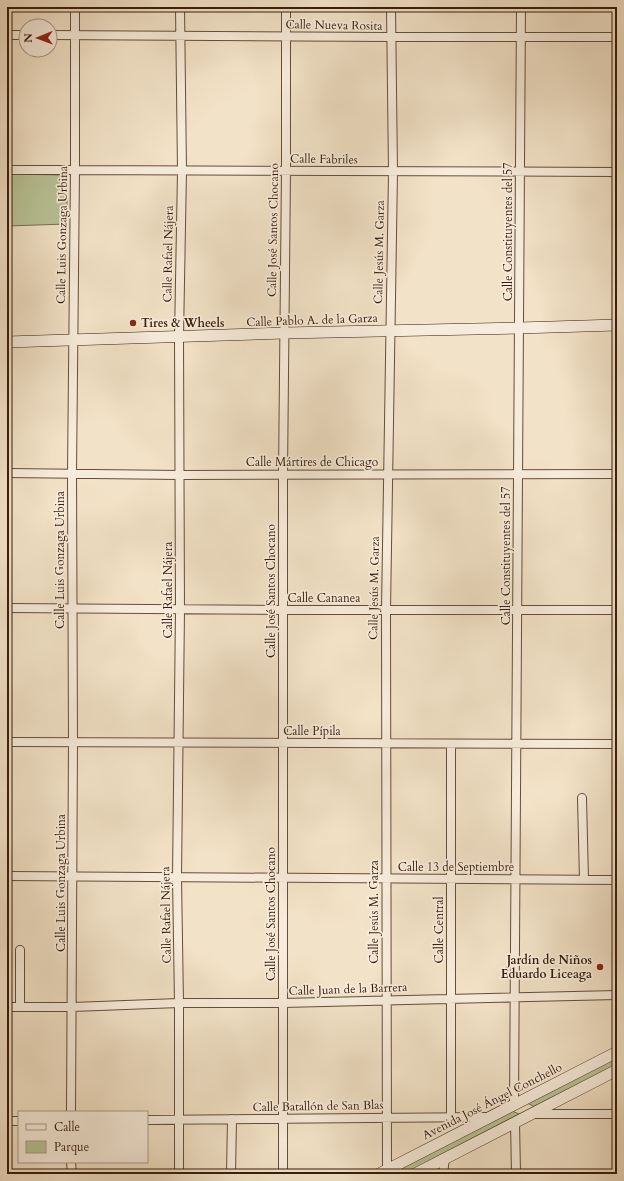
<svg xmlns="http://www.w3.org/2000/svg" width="624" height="1181" viewBox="0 0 624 1181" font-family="Cardo,serif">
  <rect width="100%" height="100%" fill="#f2e2c7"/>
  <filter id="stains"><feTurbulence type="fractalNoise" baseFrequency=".005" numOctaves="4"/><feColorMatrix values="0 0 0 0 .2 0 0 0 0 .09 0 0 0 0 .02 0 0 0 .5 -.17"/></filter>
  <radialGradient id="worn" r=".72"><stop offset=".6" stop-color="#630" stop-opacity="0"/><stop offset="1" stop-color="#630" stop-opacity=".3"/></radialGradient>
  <!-- green -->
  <path fill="#b8c498" stroke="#787052" d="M7,174l56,1 4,5v44l-60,2z
    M617,1056v9l-82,42 -8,-4z
    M512,1111l9,4 -115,59h-15z"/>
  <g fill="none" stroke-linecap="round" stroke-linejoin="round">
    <!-- street casing -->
    <g stroke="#664e3a" stroke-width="10">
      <path id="street" d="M7,35h19
        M50,35l341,2h226
        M7,170h68l542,2
        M7,473l173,2 437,-1
        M7,608l277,2h333
        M7,742l610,2
        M582,798l2,82
        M7,876l610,4
        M20,950v57
        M7,1007h65l107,-4h104l334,-8
        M514,1104l7,-1097
        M71,1112l2,-370 -1,-269 3,-303v-163
        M533,1114h84
        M451,1117v-373
        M147,1120l341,-3
        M7,1121h12
        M515,1122l1,52
        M71,1162l1,12
        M387,1170l-1,-560 7,-438 -2,-165
        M179,1174v-171l-2,-125 3,-268 -1,-273 3,-166 -2,-164
        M231,1174l1,-55
        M283,1174v-699l3,-304v-164
        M443,1174l2,-16"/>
    </g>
    <!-- secondary casing -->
    <g stroke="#371d0b" stroke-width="12">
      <path id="secondary" d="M7,342l277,-9 235,-5 98,-3
        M379,1174l238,-122
        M415,1174l202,-104"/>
    </g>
    <!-- street -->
    <use href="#street" stroke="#f7ecdb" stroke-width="8"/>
    <!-- secondary -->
    <use href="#secondary" stroke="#f7ecdb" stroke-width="11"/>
  </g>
  <!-- markers -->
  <g fill="#8f2418" stroke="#f7ecdb" stroke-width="1.5">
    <circle cx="133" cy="323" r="4"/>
    <circle cx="600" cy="967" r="4"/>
  </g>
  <g text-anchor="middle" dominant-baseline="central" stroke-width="3.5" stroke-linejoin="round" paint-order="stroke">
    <!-- street labels -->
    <g font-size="12" fill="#371d0b" stroke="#f7ecdb">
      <text transform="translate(334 25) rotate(1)">Calle Nueva Rosita</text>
      <text transform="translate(324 159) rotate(1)">Calle Fabriles</text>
      <text transform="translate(273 230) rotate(-89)">Calle José Santos Chocano</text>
      <text transform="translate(508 232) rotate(-90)">Calle Constituyentes del 57</text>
      <text transform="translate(62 235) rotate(-89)">Calle Luis Gonzaga Urbina</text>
      <text transform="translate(379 252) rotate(-89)">Calle Jesús M. Garza</text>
      <text transform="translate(168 254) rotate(-89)">Calle Rafael Nájera</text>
      <text transform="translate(312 320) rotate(-2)">Calle Pablo A. de la Garza</text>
      <text x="312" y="462">Calle Mártires de Chicago</text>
      <text transform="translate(506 556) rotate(-90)">Calle Constituyentes del 57</text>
      <text transform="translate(60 560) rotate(-90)">Calle Luis Gonzaga Urbina</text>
      <text transform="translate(374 588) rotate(-89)">Calle Jesús M. Garza</text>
      <text transform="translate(168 590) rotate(-90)">Calle Rafael Nájera</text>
      <text transform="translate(271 591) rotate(-90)">Calle José Santos Chocano</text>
      <text x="324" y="598">Calle Cananea</text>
      <text x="312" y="731">Calle Pípila</text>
      <text x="456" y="867">Calle 13 de Septiembre</text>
      <text transform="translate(61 883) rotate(-90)">Calle Luis Gonzaga Urbina</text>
      <text transform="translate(374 912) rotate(-90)">Calle Jesús M. Garza</text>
      <text transform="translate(271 914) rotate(-90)">Calle José Santos Chocano</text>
      <text transform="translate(166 915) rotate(-91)">Calle Rafael Nájera</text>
      <text transform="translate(439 930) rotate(-90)">Calle Central</text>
      <text transform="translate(348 989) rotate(-2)">Calle Juan de la Barrera</text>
      <text transform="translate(492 1101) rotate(-27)">Avenida José Ángel Conchello</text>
      <text transform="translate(318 1106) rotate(-1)">Calle Batallón de San Blas</text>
    </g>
    <!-- poi labels -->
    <g font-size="12" font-weight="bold" fill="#371d0b" stroke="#f7ecdb" text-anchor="start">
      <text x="141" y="323">Tires &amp; Wheels</text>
      <text x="592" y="960" text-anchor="end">Jardín de Niños<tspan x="592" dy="14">Eduardo Liceaga</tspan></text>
    </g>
  </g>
  <!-- margin -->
  <rect width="624" height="1181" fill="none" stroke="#f2e2c7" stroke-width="24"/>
  <rect x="8" y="8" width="608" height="1165" fill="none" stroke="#371d0b" stroke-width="2"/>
  <rect x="12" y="12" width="600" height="1157" fill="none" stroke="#371d0b"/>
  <!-- legend -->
  <rect x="18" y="1111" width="130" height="52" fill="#f7ecdb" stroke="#aa9988"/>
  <rect x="26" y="1124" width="20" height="6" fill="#f7ecdb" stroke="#aa9988"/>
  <text x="54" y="1131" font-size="12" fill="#371d0b">Calle</text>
  <rect x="26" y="1141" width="20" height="12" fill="#b8c498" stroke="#aa9988"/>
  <text x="54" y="1151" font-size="12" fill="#371d0b">Parque</text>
  <!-- north arrow -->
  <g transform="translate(38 38) rotate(269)"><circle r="19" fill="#f7ecdb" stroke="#aa9988"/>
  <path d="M0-3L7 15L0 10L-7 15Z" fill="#8f2418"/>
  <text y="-6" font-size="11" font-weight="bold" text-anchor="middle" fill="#371d0b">N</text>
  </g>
  <rect width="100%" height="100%" filter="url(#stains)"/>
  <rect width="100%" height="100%" fill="url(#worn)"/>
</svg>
